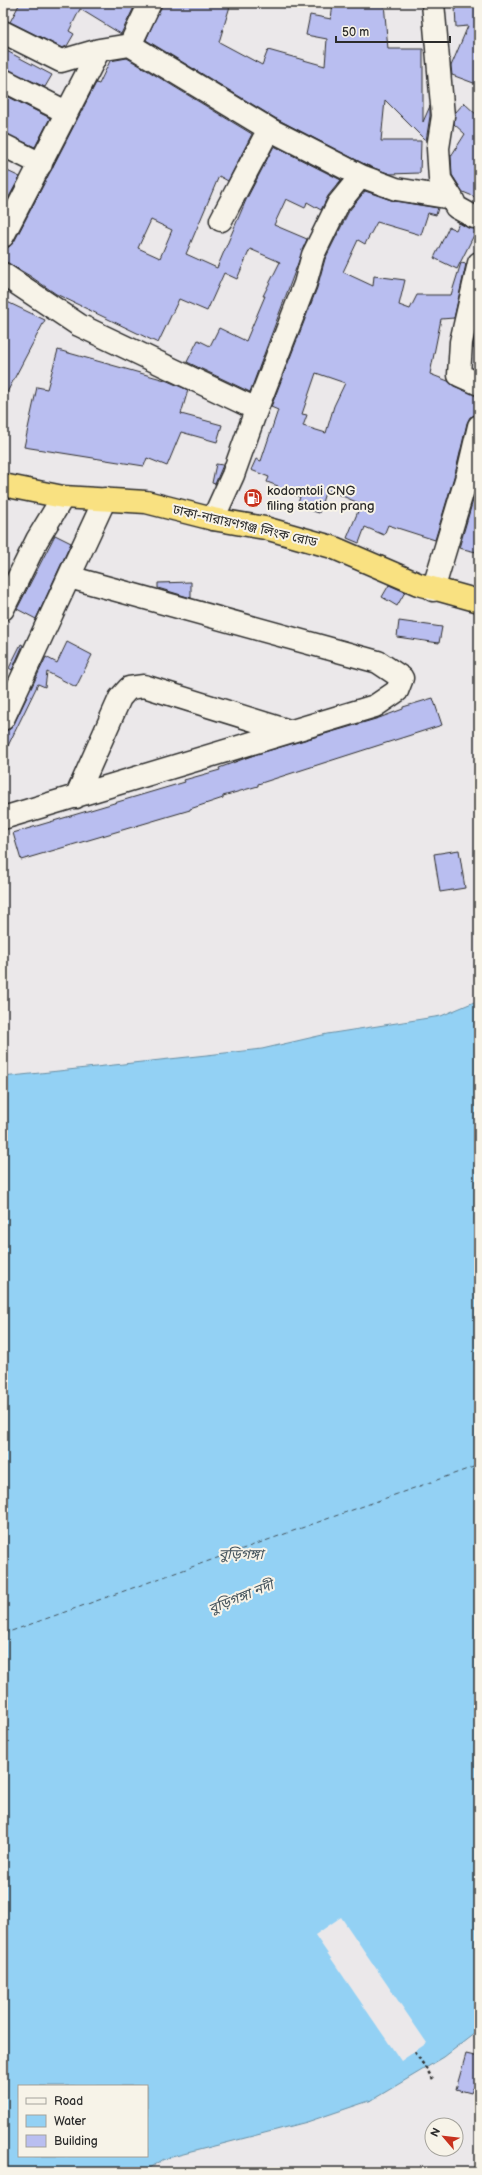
<svg xmlns="http://www.w3.org/2000/svg" width="482" height="2175" viewBox="0 0 482 2175" font-family="'Balsamiq Sans','Noto Sans Bengali',sans-serif">
  <rect width="100%" height="100%" fill="#ebe8ea"/>
  <filter id="ink" filterUnits="userSpaceOnUse"><feTurbulence type="fractalNoise" baseFrequency=".025" numOctaves="2"/><feDisplacementMap in="SourceGraphic" scale="8" xChannelSelector="R" yChannelSelector="G"/><feConvolveMatrix kernelMatrix="1 2 1 2 8 2 1 2 1" color-interpolation-filters="sRGB"/></filter>
  <g filter="url(#ink)">
    <!-- water -->
    <path fill="#93d1f4" stroke="#698fa4" fill-rule="evenodd" d="M479,1000v1030l-35,27 -72,43 -65,22 -143,37 -20,13h-141v-1095l259,-28 65,-15 114,-18zM19,2086h128v70h-128z"/>
    <!-- pier -->
    <path fill="#ebe8ea" d="M341,1917l86,126 -26,18 -86,-126z"/>
    <g fill="none" stroke-linecap="round" stroke-linejoin="round">
      <!-- ferry -->
      <path stroke="#45545d" stroke-width="1" stroke-dasharray="5 4" stroke-linecap="butt" d="M3,1634l476,-169"/>
    </g>
    <!-- building -->
    <path fill="#b9bef0" stroke="#2b2b2b" fill-rule="evenodd" d="M20,3h116l-15,31 -41,-25 -11,22 5,3 -7,12 -5,2 -52,-26z
      M162,3h69l-12,39 43,23 6,-15 57,16 2,-27 -21,-4 4,-20 21,4 2,-16h51l4,46h35v73l7,-16v10l-4,25 -41,-41 -4,41h40l-1,32 -30,1 -24,-9 -91,-47 -129,-78z
      M478,3h1v82l-27,-10 -1,-9 17,-40 -12,1 -1,-20 22,-2z
      M3,49l49,26 -7,12 -42,-19z
      M127,58l125,76 -24,47 -9,-5 -33,78 31,14 29,-68 28,-54 67,34 -13,16 -7,14 -14,-8 -2,6 -19,-9 -12,26 33,14 -57,153 -63,-30 11,-22 12,6 9,-18 27,13 19,-45h-2l17,-34 -30,-13 -13,30 -13,-6 -17,38 -28,-12 -21,44 -102,-49 -26,-18 -27,-16v-12l6,-1 5,-5 82,-159 3,1 11,-23zM151,220l21,10 -12,28 -22,-10z
      M3,94l47,24 -15,29 -32,-14z
      M464,103l15,14v72l-4,8 -12,-5 -11,-17 -1,-19 14,-22 -11,-10 1,-11z
      M3,169l17,8 -15,27 -2,-1z
      M365,191l29,10 44,7 -2,7 -8,-2 -7,22 -44,-13 -12,22 -7,-4 -15,32 30,14 1,-10 31,4 -6,25 11,4 7,-14h34l10,-32 5,1 -12,54 -13,1 -11,55 18,7 6,5 25,10v18l-9,3 -3,6 -11,47 -21,70 -47,-15 -4,10 -19,-8 -6,16 -12,-5 14,-34 -35,-15 -7,24 -22,-7 3,-9 -23,-9 1,-2 -11,-4 2,-5 -18,-7 5,-11 5,2 17,-51 -7,-3 46,-119 8,-29 24,-48zM316,373l29,10 -11,23 -8,27 -23,-7 4,-11 -5,-1z
      M459,223l9,5 9,1 -20,40 -23,-11 15,-31 7,3z
      M3,300l42,20 -42,80z
      M479,319v30l-6,-1z
      M58,350l107,30 23,10 -7,24 41,11 -5,17 -36,-10 -14,34 -20,-8 -3,8 -120,-19 13,-60 10,2z
      M216,464l7,1 -8,19 -3,-1z
      M479,480v59l-3,13 -17,-4z
      M55,535l16,8 -35,76 -19,-10z
      M191,582v16l-33,-10v-5z
      M389,585l16,7 -8,14 -15,-9z
      M399,621l43,6 -3,16 -42,-6z
      M67,642l25,13 -16,32 -29,-15 -2,15 -7,-3 -35,72v-25l7,-2 4,-5 32,-67 11,6z
      M21,644l2,1 -11,25 -3,-2z
      M433,698l9,27 -184,59v2l-35,10v2l-33,11v1l-169,50 -8,-27 172,-51 -1,-2 36,-10 -1,-2 35,-13 125,-37 24,-9v-2z
      M459,850l6,38 -25,4 -6,-38z
      M466,2054l13,3v33l-6,-2 -2,5 -15,-4z"/>
    <g fill="none" stroke-linecap="round" stroke-linejoin="round">
      <!-- minor casing -->
      <g stroke="#2b2b2b" stroke-width="25">
        <path id="minor" d="M433,3l10,113 -5,32 2,31 12,19
          M3,32l58,29 38,-11
          M130,45l20,-42
          M3,80l63,32
          M3,145l38,19
          M361,176l35,13 56,9 4,9 18,10
          M221,220l48,-91
          M3,236l96,-186 31,-5 139,84 92,47 -23,28 -25,51 -8,29 -51,132 -21,59 -20,44
          M479,263l-18,79 -2,33 20,9
          M3,274l76,51 177,84
          M433,590l35,-117 11,-47
          M3,609l34,-69 26,-43
          M3,719l102,-220
          M76,797l44,-99 9,-10 15,-2 145,45
          M3,818l372,-112 22,-15 5,-13 -24,-16 -309,-85"/>
      </g>
      <!-- highway casing -->
      <g stroke="#2b2b2b" stroke-width="25">
        <path id="highway" d="M3,485l60,12 83,5 67,17 52,9 67,19 86,37 61,17"/>
      </g>
      <!-- path -->
      <path stroke="#2b2b2b" stroke-width="2.5" stroke-dasharray="3 3" stroke-linecap="butt" d="M415,2052l18,27"/>
      <!-- minor -->
      <use href="#minor" stroke="#f7f3e8" stroke-width="22"/>
      <!-- highway -->
      <use href="#highway" stroke="#f9e181" stroke-width="22"/>
    </g>
  </g>
  <!-- icons -->
  <defs>
    <g id="fuel-disc" transform="scale(1)"><circle r="9.5" fill="#c8321e" stroke="#f7f3e8"/><path d="M-5.5-6h7V0h2V4h1.3V-2.5L3-4.5l.8-.8L6-3V5H2.5V1h-1V6h-7ZM-4.2-4.7v3.2H.2V-4.7Z" fill="#fff"/></g>
  </defs>
  <g fill-rule="evenodd">
    <use href="#fuel-disc" x="253" y="498"/>
  </g>
  <g text-anchor="middle" dominant-baseline="central" stroke-width="4" stroke-linejoin="round" paint-order="stroke">
    <!-- poi labels -->
    <g font-size="13" fill="#2b2b2b" stroke="#f7f3e8" text-anchor="start">
      <text x="267" y="491">kodomtoli CNG<tspan x="267" dy="15">filing station prang</tspan></text>
    </g>
    <!-- street labels -->
    <g font-size="13" fill="#2b2b2b" stroke="#f7f3e8">
      <text transform="translate(245 526) rotate(13)">ঢাকা-নারায়ণগঞ্জ লিংক রোড</text>
    </g>
    <!-- water labels -->
    <g font-size="14" font-style="italic" fill="#45545d" stroke="#f7f3e8">
      <text x="241" y="1554">বুড়িগঙ্গা</text>
      <text transform="translate(241 1597) rotate(-22)">বুড়িগঙ্গা নদী</text>
    </g>
  </g>
  <!-- margin -->
  <rect width="482" height="2175" fill="none" stroke="#f7f3e8" stroke-width="16"/>
  <rect x="8" y="8" width="466" height="2159" fill="none" stroke="#2b2b2b" stroke-width="1.5" filter="url(#ink)"/>
  <!-- legend -->
  <rect x="18" y="2085" width="130" height="72" fill="#f7f3e8" stroke="#a5a39c"/>
  <rect x="26" y="2098" width="20" height="6" fill="#f7f3e8" stroke="#a5a39c"/>
  <text x="54" y="2105" font-size="12" fill="#2b2b2b">Road</text>
  <rect x="26" y="2115" width="20" height="12" fill="#93d1f4" stroke="#a5a39c"/>
  <text x="54" y="2125" font-size="12" fill="#2b2b2b">Water</text>
  <rect x="26" y="2135" width="20" height="12" fill="#b9bef0" stroke="#a5a39c"/>
  <text x="54" y="2145" font-size="12" fill="#2b2b2b">Building</text>
  <!-- north arrow -->
  <g transform="translate(444 2137) rotate(298)"><circle r="19" fill="#f7f3e8" stroke="#a5a39c"/>
  <path d="M0-3L7 15L0 10L-7 15Z" fill="#c8321e"/>
  <text y="-6" font-size="11" font-weight="bold" text-anchor="middle" fill="#2b2b2b">N</text>
  </g>
  <!-- scale -->
  <path d="M336 36v6h114v-6" fill="none" stroke="#2b2b2b" stroke-width="2"/>
  <text x="342" y="36" font-size="12" fill="#2b2b2b" stroke="#f7f3e8" stroke-width="3" paint-order="stroke">50 m</text>
</svg>
